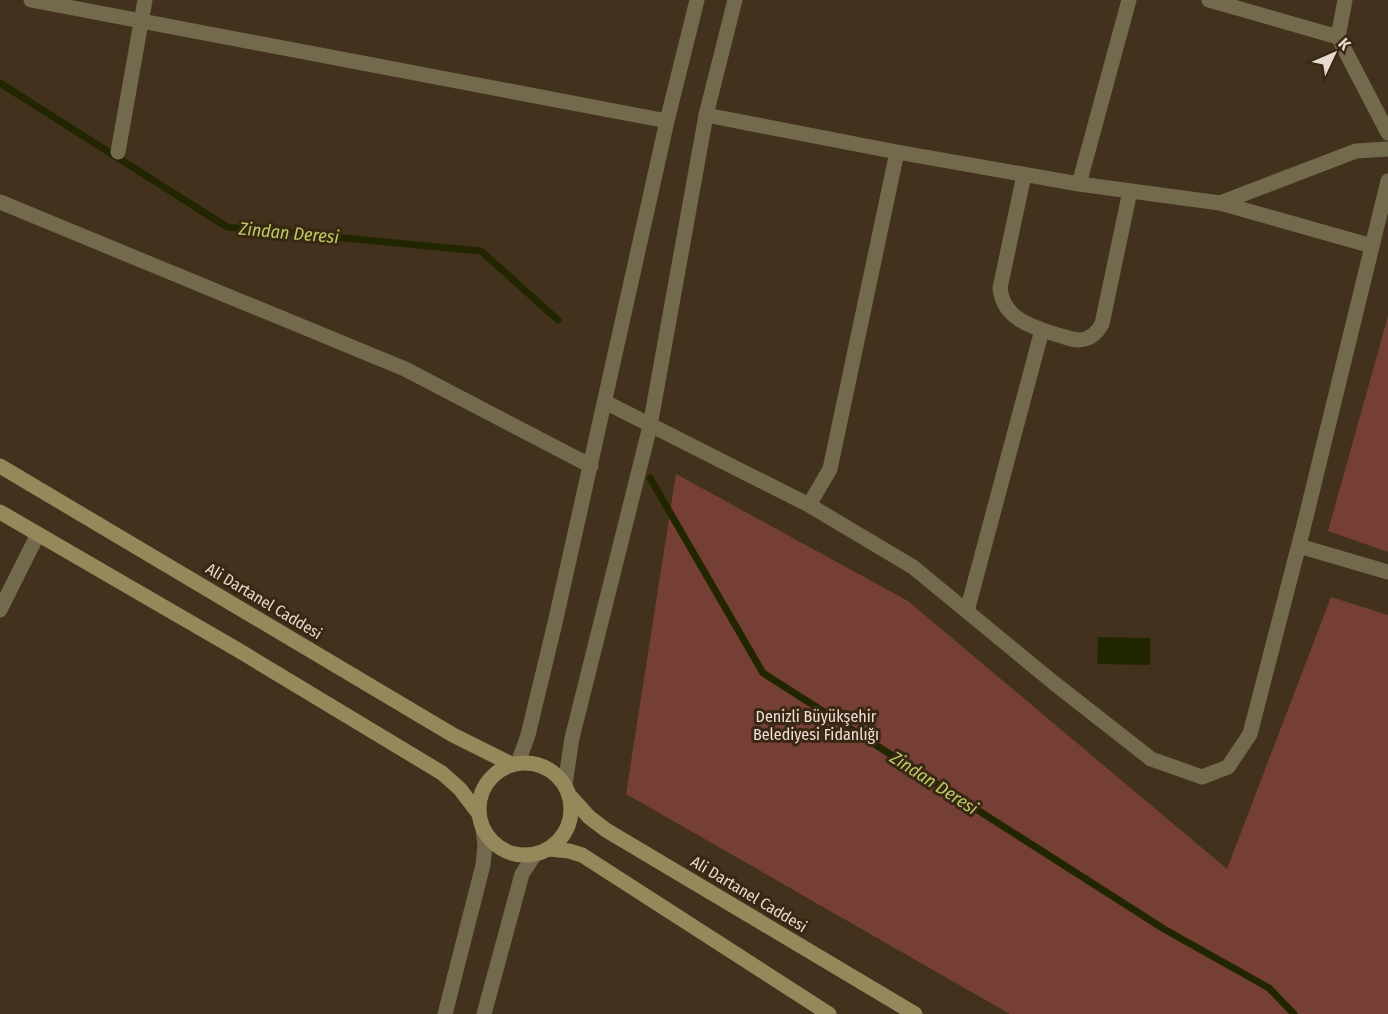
<svg xmlns="http://www.w3.org/2000/svg" width="1388" height="1014" viewBox="0 0 1388 1014" font-family="'Fira Sans Condensed',sans-serif">
  <rect width="100%" height="100%" fill="#42321d"/>
  <!-- green -->
  <path fill="#753f36" d="M1388,316v236l-60,-21z
    M676,474l232,127 319,268 104,-272 57,18v399h-378l-384,-220z"/>
  <!-- water -->
  <path fill="#222600" d="M1098,637l52,1v27l-53,-1z"/>
  <g fill="none" stroke-linecap="round" stroke-linejoin="round">
    <!-- stream -->
    <path stroke="#222600" stroke-width="7" d="M0,83l227,144 254,24 77,69
      M650,478l113,195 401,256 105,59 25,26"/>
    <!-- minor -->
    <path stroke="#736a4e" stroke-width="15" d="M31,0l636,121
      M1209,0l129,37 50,96
      M1338,37l7,-37
      M706,115l191,37 182,32 50,-184
      M118,152l27,-152
      M1024,175l-24,113c3,31 32,39 58,47 8,2 18,7 27,4 8,-2 13,-8 17,-15l28,-133
      M1079,184l141,19 152,43
      M0,202l405,167 186,97
      M1220,203l136,-52 32,-2
      M605,402l204,103 104,62 141,116 97,76 51,18 26,-10 22,-33 54,-209 84,-344
      M809,505l21,-36 67,-317
      M1299,546l89,26
      M0,610l38,-76
      M967,611l75,-281"/>
    <!-- tertiary -->
    <path stroke="#736a4e" stroke-width="15" d="M518,763l10,-28 27,-112 112,-502 30,-121
      M565,784l7,-46 78,-312 56,-311 29,-115
      M445,1014l38,-149 2,-20 -2,-16
      M484,1014l38,-140 13,-20"/>
    <!-- secondary -->
    <path stroke="#95885a" stroke-width="15" d="M0,466l453,269 58,29
      M0,512l238,138 204,123 18,16 19,25
      M479 809a46 46 0 1 1 92 0a46 46 0 1 1-92 0Z
      M571,797l18,20 17,13 309,184
      M549,849l20,2 13,4 247,159"/>
  </g>
  <g text-anchor="middle" dominant-baseline="central" stroke-width="6" stroke-linejoin="round" paint-order="stroke">
    <!-- street labels -->
    <g font-size="16" fill="#e5dacd" stroke="#382813">
      <text transform="translate(264 601) rotate(31)">Ali Dartanel Caddesi</text>
      <text transform="translate(749 894) rotate(31)">Ali Dartanel Caddesi</text>
    </g>
    <!-- park labels -->
    <g font-size="16" fill="#f2dcd8" stroke="#382813">
      <text x="816" y="716">Denizli Büyükşehir<tspan x="816" dy="18">Belediyesi Fidanlığı</tspan></text>
    </g>
    <!-- water labels -->
    <g font-size="18" font-style="italic" fill="#bdc964" stroke="#382813">
      <text transform="translate(289 233) rotate(5)">Zindan Deresi</text>
      <text transform="translate(934 783) rotate(33)">Zindan Deresi</text>
    </g>
  </g>
  <!-- north arrow -->
  <g transform="translate(1334 54) rotate(46)" stroke="#382813" stroke-width="4.5" paint-order="stroke">
  <path d="M0-4.5L10 22L0 15L-10 22Z" fill="#e5dacd"/>
  <text y="-9" font-size="16" font-weight="bold" text-anchor="middle" fill="#e5dacd">K</text>
  </g>
</svg>
